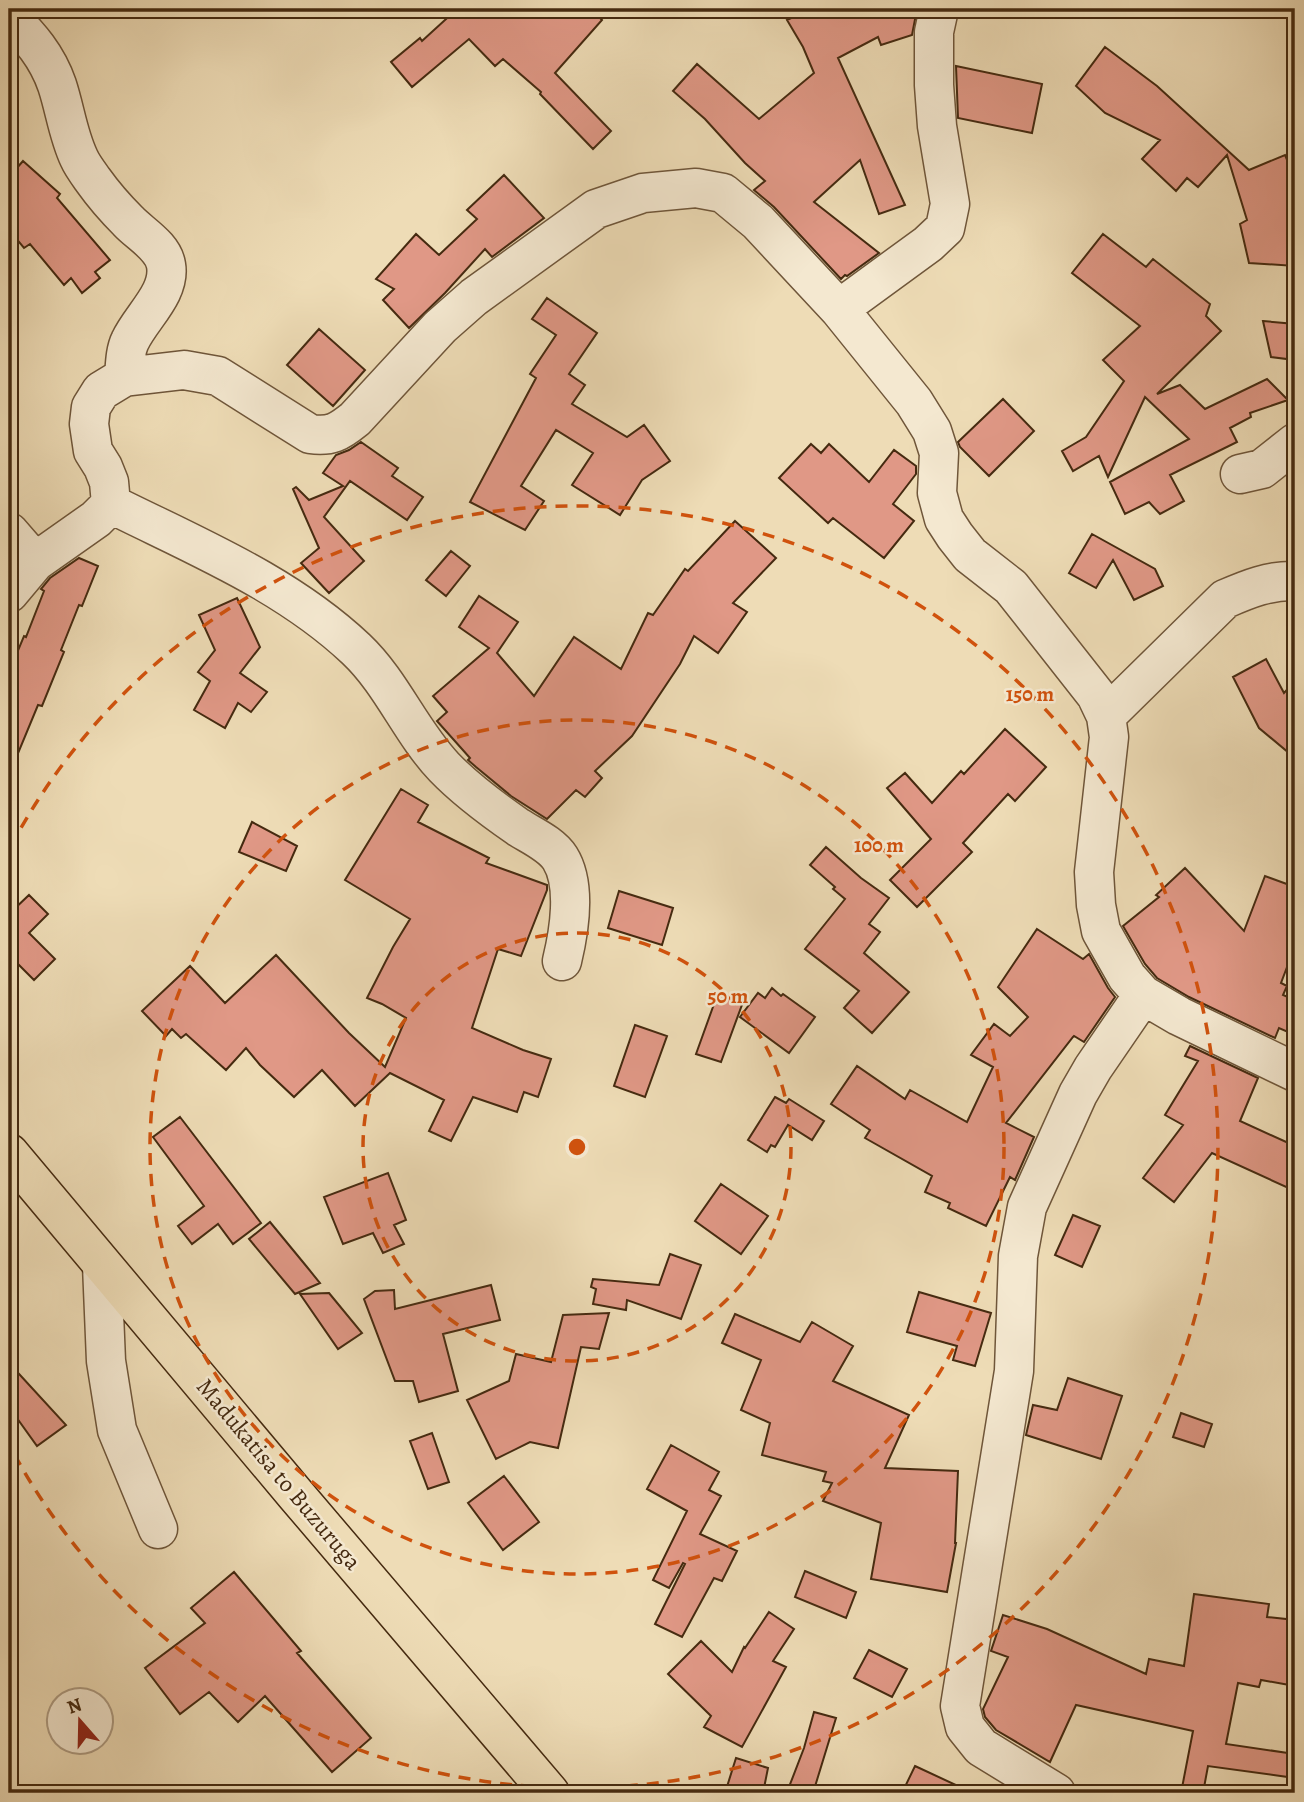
<svg xmlns="http://www.w3.org/2000/svg" width="1304" height="1802" viewBox="0 0 1304 1802" font-family="Alegreya,serif">
  <rect width="100%" height="100%" fill="#eedcb6"/>
  <filter id="stains"><feTurbulence type="fractalNoise" baseFrequency=".00286" numOctaves="4"/><feColorMatrix values="0 0 0 0 .2 0 0 0 0 .09 0 0 0 0 .02 0 0 0 .5 -.17"/></filter>
  <radialGradient id="worn" r=".72"><stop offset=".6" stop-color="#630" stop-opacity="0"/><stop offset="1" stop-color="#630" stop-opacity=".3"/></radialGradient>
  <!-- building -->
  <path fill="#e09886" stroke="#452a10" stroke-width="2" d="M457,9h135l10,11 -47,53 56,58 -18,18 -53,-55 1,-2 -38,-33 -8,7 -26,-27 -57,48 -21,-25 29,-24 2,3z
    M810,9h107l-5,26 -31,10 -3,-8 -40,21 67,147 -26,9 -19,-54 -46,42 65,51 -32,23 -2,-1 -4,4 -67,-72 -20,-17 11,-9 -20,-18 -40,-44 -32,-28 24,-27 62,55 55,-46 -11,-26 -16,-27z
    M1105,47l52,39 92,84 36,-15 10,25v86l-46,-3 -9,-39 7,-4 -20,-65 -29,32 -11,-9 -11,13 -34,-32 18,-19 -55,-27 -29,-27z
    M956,66l86,18 -10,49 -74,-15z
    M23,161l37,33 -3,4 53,62 -15,12 5,6 -18,15 -11,-15 -7,7 -34,-41 -6,4 -15,-18v-53z
    M504,175l40,43 -52,39 -7,-8 -40,44 -36,35 -26,-28 11,-11 -18,-10 40,-45 23,21 38,-36 -10,-9z
    M1103,234l43,33 7,-8 57,45 -4,12 15,15 -64,63 23,-9 25,24 62,-30 21,21 -38,13 1,4 -21,11 7,14 -67,33 14,26 -24,13 -11,-12 -24,12 -15,-32 79,-43 -44,-42 -37,80 -9,-21 -26,15 -11,-20 24,-14 38,-56 -21,-21 37,-34 -68,-53z
    M547,298l50,35 -28,41 16,11 -13,19 55,33 17,-12 26,36 -28,19 -22,35 -48,-30 21,-32 -37,-23 -35,56 23,15 -19,29 -55,-28 66,-124 -6,-4 26,-39 -24,-16z
    M1263,321l32,3v36l-24,-3z
    M319,329l46,41 -32,36 -46,-41z
    M1003,399l31,32 -45,45 -29,-29 -2,-5z
    M361,442l37,26 -6,8 31,21 -16,23 -57,-39 -26,36 40,44 -35,32 -28,-30 18,-15 -26,-59 3,-2 13,13 34,-14 -20,-13 13,-18 13,-5z
    M811,444l10,9 8,-9 40,38 25,-32 22,16v8l-23,30 21,17 -30,37 -51,-40 -5,5 -49,-45z
    M735,521l41,37 -43,45 14,9 -29,41 -24,-17 -14,28 -48,72 -37,35 7,7 -17,19 -9,-7 -29,29 -36,-23 -35,-29 -8,-7 2,-2 -33,-37 10,-9 -14,-16 56,-48 -30,-21 20,-31 39,26 -21,31 37,43 40,-59 47,32 27,-56 5,2 32,-46 3,2z
    M1092,534l63,35 8,17 -29,14 -21,-40 -17,28 -27,-15z
    M451,551l19,15 -24,30 -20,-16z
    M79,558l19,8 -16,40 -3,-1 -18,45 3,2 -22,54 -4,-1 -29,70v-103l15,-36 2,1 18,-46 -3,-2 9,-11z
    M237,598l23,49 -20,26 27,19 -16,20 -13,-9 -13,25 -31,-18 16,-29 -12,-9 17,-22 -16,-35z
    M1266,659l18,34 11,-12v77l-36,-30 -26,-51z
    M1005,729l41,38 -31,34 -7,-7 -45,49 9,9 -55,55 -27,-27 41,-41 -44,-51 18,-15 27,30 29,-32 3,3z
    M401,789l27,16 -10,17 71,36 -3,5 61,22v5l-26,66 -23,-7 -26,79 51,22 28,9 -13,38 -14,-5 -7,20 -44,-15 -22,44 -22,-10 15,-31 -54,-27 -35,33 -33,-36 -28,27 -34,-32 -14,-17 -20,22 -40,-36 -5,4 -9,-9 -6,7 -24,-25 48,-45 35,37 51,-48 73,78 36,34 21,-49 -24,-14 -15,-6 26,-51 17,-28 -65,-39z
    M252,822l45,24 -11,25 -47,-19z
    M826,847l35,31 28,20 -20,26 11,8 -16,21 45,39 -37,41 -28,-25 15,-17 -54,-42 40,-50 -12,-10 2,-2 -25,-22z
    M1185,868l59,63 21,-55 30,11v59l-14,37 6,3 -4,9 12,5v35l-16,-7 -4,10 -86,-41 -32,-19 -12,-14 -22,-38 36,-29 -3,-2z
    M619,891l54,17 -11,37 -54,-17z
    M29,895l19,19 -19,19 26,26 -21,21 -25,-25v-41z
    M1037,929l46,30 6,-5 19,34 7,9 -31,45 -10,-6 -1,1 -67,86 28,14 -19,43 -5,-3 -24,49 -38,-18 2,-5 -25,-11 7,-16 -67,-38 5,-8 -39,-26 26,-38 48,33 5,-9 57,32 26,-55 -22,-12 23,-31 16,12 18,-19 -30,-30z
    M772,988l9,8 2,-2 32,23 -26,36 -49,-36 18,-24 7,5z
    M718,993l25,9 -22,60 -25,-8z
    M635,1025l32,11 -22,61 -31,-11z
    M1190,1046l68,32 -18,43 55,25v45l-83,-38 -38,49 -31,-24 40,-53 -18,-10 33,-54 -13,-5z
    M775,1097l11,6 3,-4 35,22 -12,19 -24,-15 -13,22 -4,-2 -4,7 -19,-12z
    M180,1117l81,106 -28,21 -15,-20 -26,20 -14,-18 26,-20 -51,-69z
    M388,1173l18,47 -12,5 10,19 -21,9 -10,-20 -30,11 -19,-47z
    M721,1184l47,32 -27,38 -46,-33z
    M1073,1215l27,11 -18,41 -27,-12z
    M270,1222l37,45 13,16 -25,11 -46,-55z
    M670,1254l31,11 -20,54 -54,-19 -1,10 -33,-6 3,-15 -5,-2 2,-8 66,6z
    M491,1285l9,35 -57,14 15,57 -39,11 -6,-21h-18l-31,-82 11,-8 19,-1 1,19z
    M919,1292l72,21 -16,53 -22,-6 4,-14 -50,-14z
    M329,1293l33,40 -24,16 -38,-55z
    M609,1313l-10,36 -18,-2 -23,101 -28,-6 -34,17 -29,-59 42,-19 7,-27 35,8 12,-47z
    M735,1314l65,28 12,-20 41,24 -20,35 76,34 -24,53 73,3 -3,72h1l-9,49 -76,-13 10,-56 -58,-22 9,-18 -9,-2 3,-9 -64,-17 8,-32 -29,-13 20,-50 -39,-17z
    M9,1363l57,62 -29,21 -18,-25 -10,9z
    M1068,1378l54,18 -21,63 -75,-24 7,-30 24,5z
    M1181,1413l31,11 -8,23 -31,-10z
    M432,1433l17,49 -21,7 -18,-48z
    M671,1445l48,27 -10,18 12,6 -21,38 37,17 -15,30 -8,-3 -32,59 -27,-13 30,-60 -2,-1 -14,25 -16,-8 34,-69 -40,-22z
    M504,1476l35,46 -36,28 -35,-47z
    M805,1571l51,21 -10,26 -51,-21z
    M234,1572l67,79 -4,2 74,85 -39,34 -67,-76 -27,26 -29,-30 -29,22 -35,-46 60,-45 -14,-15z
    M1194,1594l75,10 -2,13 28,3v66l-34,-6 -2,7 -21,-4 -12,61 69,10v24l-87,-12 -5,27h-22l12,-62 -117,-26 -26,57 -54,-32 -11,-13 -2,-8 25,-52 -17,-6 12,-36 44,14 99,45 3,-15 35,7z
    M769,1612l25,17 -21,32 13,6 -44,80 -38,-20 7,-11 -43,-42 33,-33 31,31 12,-25 1,1z
    M869,1650l38,19 -15,28 -38,-19z
    M814,1712l22,6 -23,75h-10l-14,-6 15,-39z
    M736,1758l32,10 -5,25h-38z
    M915,1766l58,27h-71z"/>
  <g fill="none" stroke-linecap="round" stroke-linejoin="round">
    <!-- minor casing -->
    <g stroke="#6f563a" stroke-width="41">
      <path id="minor" d="M9,16c21,21 38,40 48,69 8,24 11,50 22,73 3,7 9,15 14,22 10,14 23,29 35,41 12,13 35,25 38,44 5,28 -25,52 -36,76 -5,10 -5,25 -6,36
        M839,309l89,-65 17,-16 5,-24 -13,-78 -3,-41v-53l5,-23
        M1240,474l22,-5 33,-26
        M111,504c84,42 175,79 245,145 36,34 54,82 88,118 22,23 48,42 74,60 14,9 33,17 42,31 17,27 9,74 2,103
        M9,532l26,30
        M9,593l26,-31 61,-43 15,-15 -2,-22 -6,-15 -10,-16 -4,-27 2,-17 10,-16 23,-14 60,-7 34,6 92,58c21,3 29,-2 45,-15l85,-92 34,-30 122,-88 47,-16 53,-5 27,5 35,29 81,87 75,93 18,29 7,22 -2,40 7,26 11,17 15,19 41,32 85,108 10,21 3,21 -15,135 2,33 5,26 9,16 17,30 16,18 36,21 116,56
        M1106,716l119,-117c23,-10 45,-19 70,-18
        M102,1265l4,96 11,69 41,99
        M1056,1793l-75,-46 -16,-20 -5,-21 54,-335 4,-115 9,-49 51,-113 15,-26 50,-73"/>
    </g>
    <!-- major casing -->
    <g stroke="#452a10" stroke-width="41">
      <path id="major" d="M9,1153l287,342 254,298"/>
    </g>
    <!-- minor -->
    <use href="#minor" stroke="#f4e8d0" stroke-width="38"/>
    <!-- major -->
    <use href="#major" stroke="#eedcb6" stroke-width="38"/>
  </g>
  <!-- distance rings -->
  <g fill="none" stroke="#d0520d" stroke-width="3.5" stroke-dasharray="12 9">
    <circle cx="577" cy="1147" r="214"/>
    <circle cx="577" cy="1147" r="427"/>
    <path d="M11 846A641 641 0 1 1 11 1448"/>
  </g>
  <g text-anchor="middle" dominant-baseline="central" stroke-width="5" stroke-linejoin="round" paint-order="stroke">
    <!-- street labels -->
    <g font-size="24" fill="#452a10" stroke="#f4e8d0">
      <text transform="translate(279 1474) rotate(50)">Madukatisa to Buzuruga</text>
    </g>
  </g>
  <circle cx="577" cy="1147" r="10" fill="#d0520d" stroke="#f4e8d0" stroke-width="3.5"/>
  <g font-size="21" text-anchor="middle" font-weight="bold" fill="#d0520d" stroke="#f4e8d0" stroke-width="5" stroke-linejoin="round" paint-order="stroke">
    <text x="1030" y="701">150 m</text>
    <text x="879" y="852">100 m</text>
    <text x="728" y="1003">50 m</text>
  </g>
  <!-- margin -->
  <rect width="1304" height="1802" fill="none" stroke="#eedcb6" stroke-width="35"/>
  <rect x="10" y="10" width="1283" height="1781" fill="none" stroke="#452a10" stroke-width="3.5"/>
  <rect x="18" y="18" width="1269" height="1767" fill="none" stroke="#452a10" stroke-width="2"/>
  <!-- north arrow -->
  <g transform="translate(80 1721) rotate(340)"><circle r="33" fill="#f4e8d0" stroke="#ae9c83" stroke-width="2"/>
  <path d="M0-5L12 26L0 18L-12 26Z" fill="#8f2418"/>
  <text y="-10" font-size="19" font-weight="bold" text-anchor="middle" fill="#452a10">N</text>
  </g>
  <rect width="100%" height="100%" filter="url(#stains)"/>
  <rect width="100%" height="100%" fill="url(#worn)"/>
</svg>
